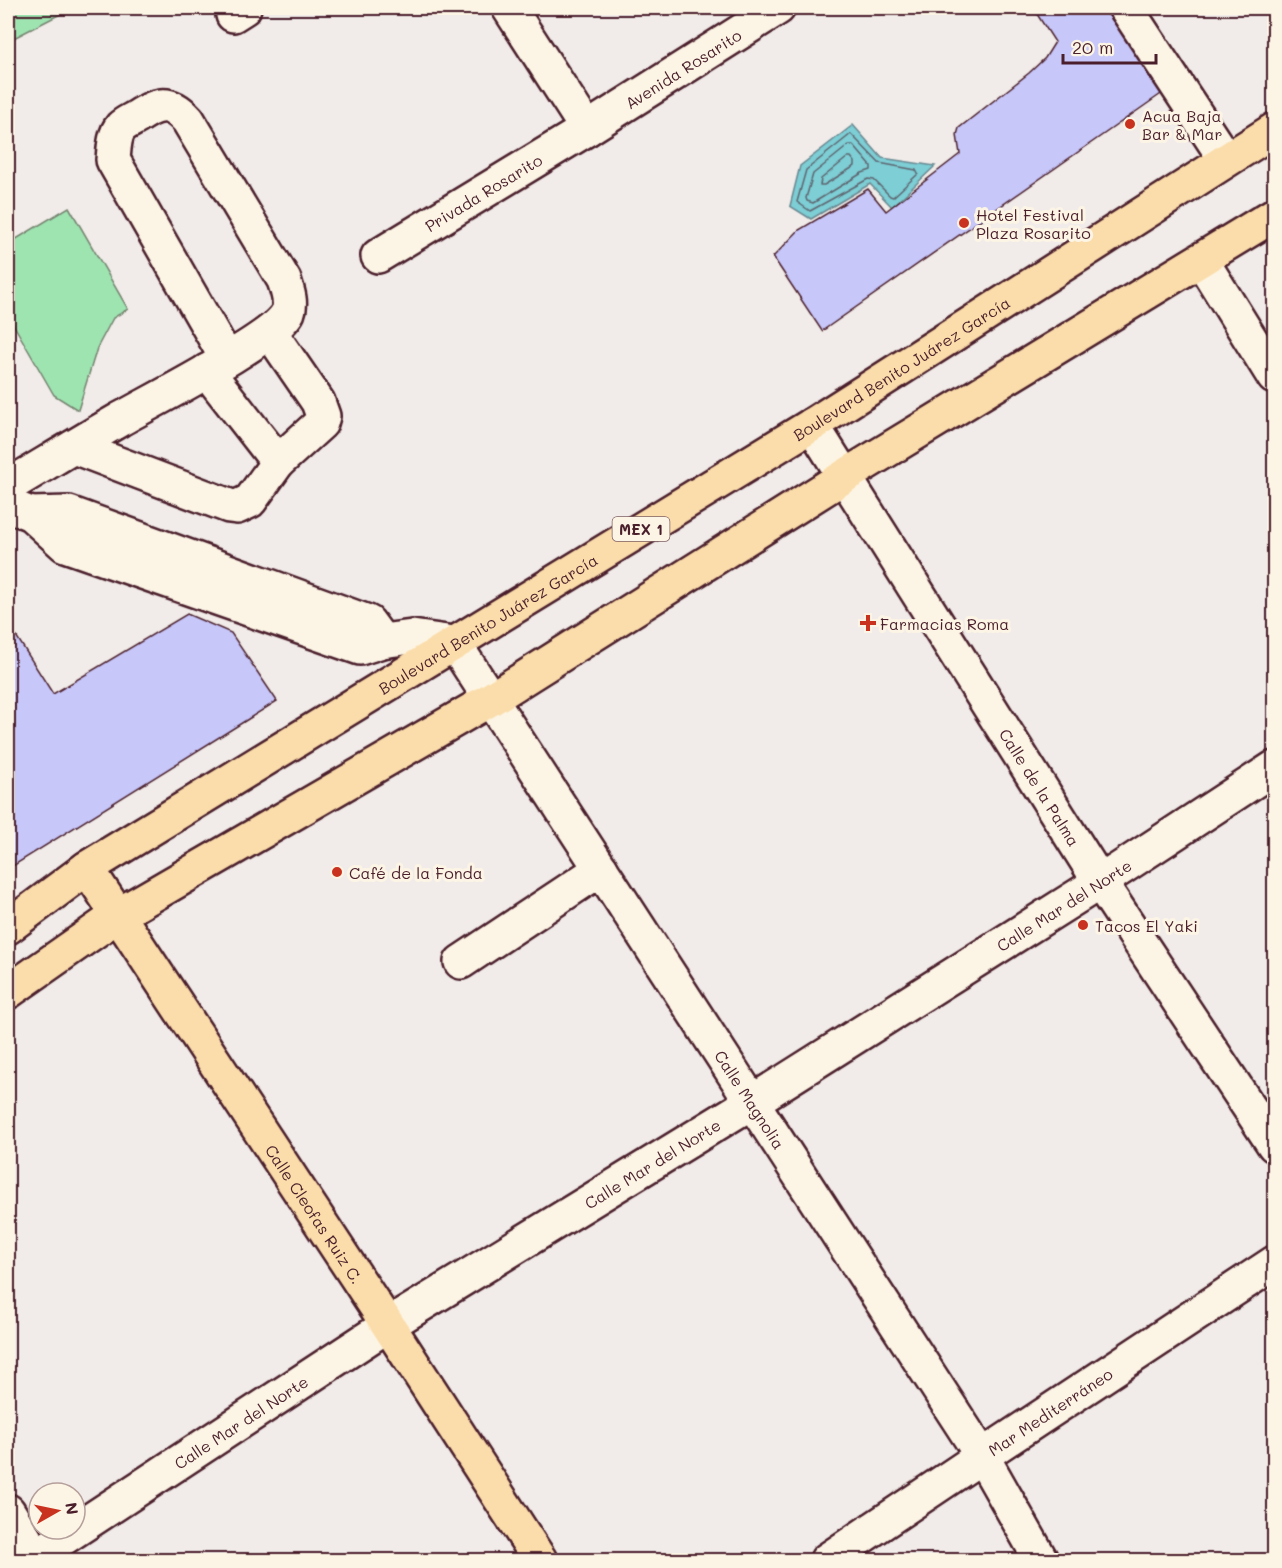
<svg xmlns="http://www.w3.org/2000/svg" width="1282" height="1568" viewBox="0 0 1282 1568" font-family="Mali,sans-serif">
  <rect width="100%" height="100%" fill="#f1ece9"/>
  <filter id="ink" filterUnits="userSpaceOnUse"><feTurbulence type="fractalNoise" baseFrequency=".0167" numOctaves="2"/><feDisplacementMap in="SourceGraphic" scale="12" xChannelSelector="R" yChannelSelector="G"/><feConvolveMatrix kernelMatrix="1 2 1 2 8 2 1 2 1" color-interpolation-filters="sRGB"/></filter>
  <g filter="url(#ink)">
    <!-- green -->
    <path fill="#9ee4b1" stroke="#74826e" stroke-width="1.5" d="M8,8h64l-64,33z
      M69,207l59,102 -15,9 -16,30 -19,62 -24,-15 -46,-80v-71z"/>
    <!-- water -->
    <path fill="#7dced5" stroke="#698891" stroke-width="1.5" d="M853,125l29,33 53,8 -43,41 -22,-23 -59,35 -21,-13 10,-40z"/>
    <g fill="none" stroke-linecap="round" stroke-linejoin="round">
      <!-- shore -->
      <path stroke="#5e656f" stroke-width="1.5" d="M851,134l28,29 37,7 2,4 -25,23 -3,-1 -16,-16 -6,-1 -58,32 -13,-9 9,-32z
        M849,145h4l18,21v4l-9,3 -49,30 -6,-2 -1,-3 7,-24z
        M848,157h3l4,5v4l-31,19h-4l1,-6z"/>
    </g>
    <!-- building -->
    <path fill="#c7c7fa" stroke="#4a1f2b" stroke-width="1.5" d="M1033,8h70l22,29 17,13 32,35 -352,246 -49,-74 26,-27 69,-41 18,22 74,-57 -3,-19 2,-7 70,-55 16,-15 10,-16z
      M187,614l44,19 46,68 -269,168v-246l45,71z"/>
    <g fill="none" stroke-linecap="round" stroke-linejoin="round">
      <!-- minor casing -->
      <g stroke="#4a1f2b" stroke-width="38">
        <g id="minor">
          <path d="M509,8l78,121"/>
          <path d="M1126,8l100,152"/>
          <path d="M233,15l11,-7"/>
          <path id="s1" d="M378,256l209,-127 191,-121"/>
          <path d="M1202,261l72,116"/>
          <path d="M207,371l71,91"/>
          <path id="s2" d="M812,425l288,457 174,263"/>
          <path d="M74,447l155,59 8,1 13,-6 28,-39 43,-39 2,-7 -5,-14 -48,-70"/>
          <path d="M8,486c37,-22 73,-44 111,-66 31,-18 157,-81 169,-108 4,-10 -1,-22 -4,-32l-96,-160c-18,-20 -30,-17 -51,-3 -5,3 -12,6 -16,10 -7,8 -7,23 -8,33l114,199"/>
          <path id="s3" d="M8,505l23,9 34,31 295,103 22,-7 30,-4 42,6 528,813 59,104"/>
          <path d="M31,514l38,-1 299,109 14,19"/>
          <path d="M461,962l140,-93"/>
          <path d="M8,1511l30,49"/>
          <path id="s4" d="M30,1560l358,-235 364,-223 348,-220 174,-114"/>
          <path id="s5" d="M827,1560l155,-104 292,-193"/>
        </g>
      </g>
      <!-- major casing -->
      <g stroke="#4a1f2b" stroke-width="38">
        <g id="major">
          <path id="s6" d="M87,868l301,457 152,235"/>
          <path id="s7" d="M8,927l79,-59 725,-443 462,-295"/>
          <path d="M8,992l110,-77 373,-216 354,-223 429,-261"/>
        </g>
      </g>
      <!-- minor -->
      <use href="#minor" stroke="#fcf5e5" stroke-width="33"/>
      <!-- major -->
      <use href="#major" stroke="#fbddab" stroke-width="33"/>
    </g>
  </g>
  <!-- markers -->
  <g fill="#c8321e" stroke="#fcf5e5" stroke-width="2">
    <circle cx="1130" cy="124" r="6"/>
    <circle cx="964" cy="223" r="6"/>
    <path d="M865 614h6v6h6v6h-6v6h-6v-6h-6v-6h6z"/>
    <circle cx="337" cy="872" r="6"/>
    <circle cx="1083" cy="925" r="6"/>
  </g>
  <g text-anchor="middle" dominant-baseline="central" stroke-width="6" stroke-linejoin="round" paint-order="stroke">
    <!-- shield labels -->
    <rect fill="#fcf5e5" stroke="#7f5f63" stroke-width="1.5" x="612.5" y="517" width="57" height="24" rx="4.5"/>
    <g font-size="15" font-weight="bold" fill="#4a1f2b">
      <text x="641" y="529">MEX 1</text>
    </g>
    <!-- street labels -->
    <g font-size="16" fill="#4a1f2b" stroke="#fcf5e5">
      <text stroke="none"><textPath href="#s1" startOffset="358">Avenida Rosarito</textPath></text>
      <text stroke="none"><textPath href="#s1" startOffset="123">Privada Rosarito</textPath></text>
      <text stroke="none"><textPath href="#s7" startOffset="1054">Boulevard Benito Juárez García</textPath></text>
      <text stroke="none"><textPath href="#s7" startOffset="568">Boulevard Benito Juárez García</textPath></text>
      <text stroke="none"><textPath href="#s2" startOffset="428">Calle de la Palma</textPath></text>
      <text stroke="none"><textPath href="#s4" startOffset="1224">Calle Mar del Norte</textPath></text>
      <text stroke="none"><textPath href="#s3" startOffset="1023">Calle Magnolia</textPath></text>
      <text stroke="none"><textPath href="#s4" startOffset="738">Calle Mar del Norte</textPath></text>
      <text stroke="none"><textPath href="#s6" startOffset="414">Calle Cleofas Ruiz C.</textPath></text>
      <text stroke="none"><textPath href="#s5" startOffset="268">Mar Mediterráneo</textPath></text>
      <text stroke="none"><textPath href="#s4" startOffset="252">Calle Mar del Norte</textPath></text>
    </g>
    <!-- poi labels -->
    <g font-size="16" fill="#4a1f2b" stroke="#fcf5e5" text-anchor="start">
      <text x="1142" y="115">Acua Baja<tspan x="1142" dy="18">Bar &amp; Mar</tspan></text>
      <text x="976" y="214">Hotel Festival<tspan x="976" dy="18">Plaza Rosarito</tspan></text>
      <text x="880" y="623">Farmacias Roma</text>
      <text x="349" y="872">Café de la Fonda</text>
      <text x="1095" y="925">Tacos El Yaki</text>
    </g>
  </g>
  <!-- margin -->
  <rect width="1282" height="1568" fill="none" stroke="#fcf5e5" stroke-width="30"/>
  <rect x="15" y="15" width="1252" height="1538" fill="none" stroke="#4a1f2b" stroke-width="2" filter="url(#ink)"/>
  <!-- north arrow -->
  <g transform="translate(57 1511) rotate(81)"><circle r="28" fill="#fcf5e5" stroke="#b59f9b" stroke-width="1.5"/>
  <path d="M0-4.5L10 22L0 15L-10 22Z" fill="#c8321e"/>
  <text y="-9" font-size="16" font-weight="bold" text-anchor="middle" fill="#4a1f2b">N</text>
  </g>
  <!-- scale -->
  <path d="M1063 54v9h93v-9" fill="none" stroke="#4a1f2b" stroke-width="3"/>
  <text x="1072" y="54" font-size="18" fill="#4a1f2b" stroke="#fcf5e5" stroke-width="4.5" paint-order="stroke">20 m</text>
</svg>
